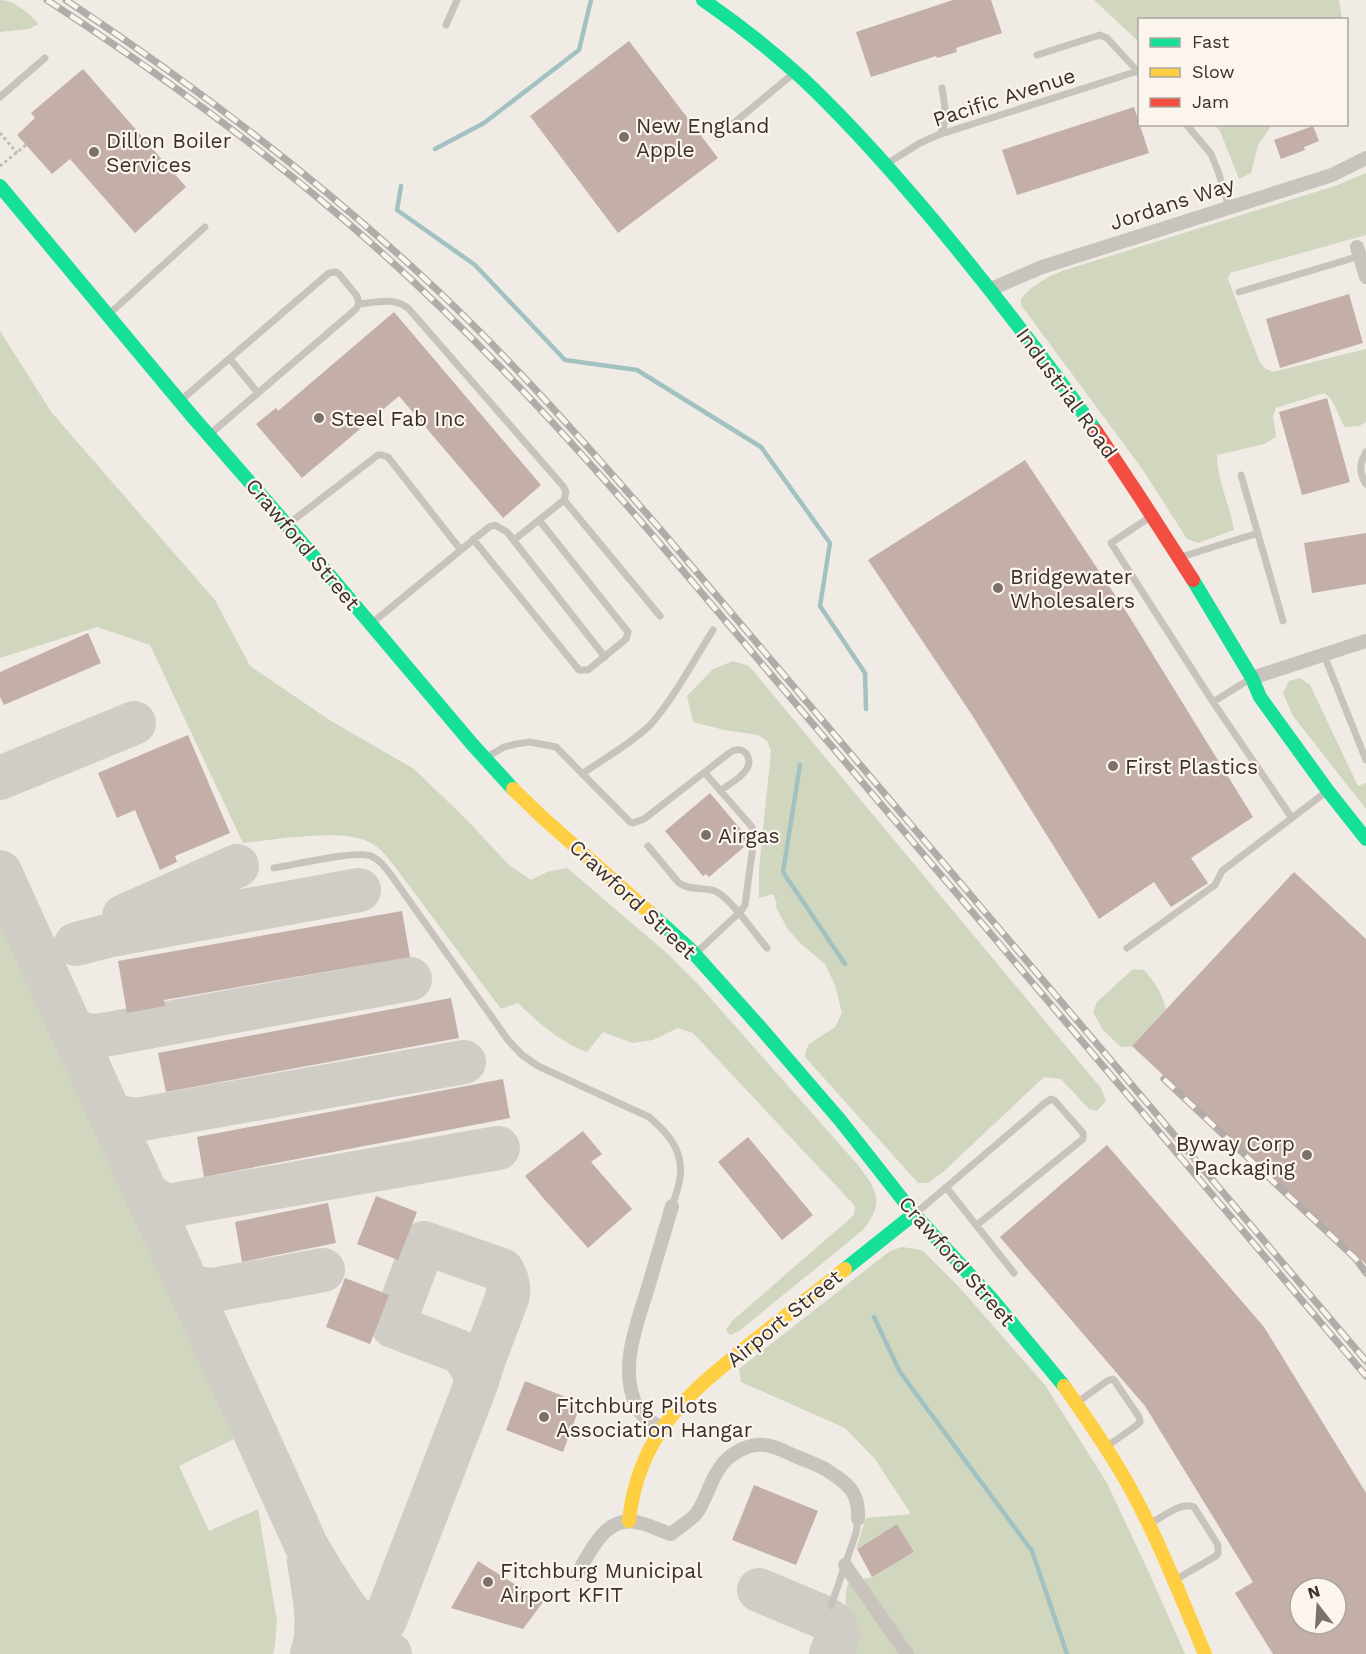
<svg xmlns="http://www.w3.org/2000/svg" width="1366" height="1654" viewBox="0 0 1366 1654" font-family="'Work Sans',sans-serif">
  <rect width="100%" height="100%" fill="#f0ebe5"/>
  <!-- green -->
  <path fill="#d1d6bf" d="M0,0c15,0 29,14 39,24l-10,5 -29,3z
    M1094,0h245l3,19 -202,1 -1,22z
    M1215,125h57l-14,20 -7,28 -12,6 -19,-48z
    M1366,173v62l-136,38 -2,6 32,84 6,6 7,3 93,-23v73l-7,4 -14,1c-7,-10 -10,-28 -21,-34l-48,15 -3,8 3,21 -12,7 -47,11c0,26 13,50 17,75l-36,13 -11,-4 -44,-69 -122,-165v-6c10,-13 26,-22 41,-28l273,-85z
    M0,331l52,82 163,187 35,66 81,55 83,48 52,50 43,46 22,15 16,-8 20,-4 101,86 30,30 159,180c20,26 28,38 6,66l-124,101 -9,4 -4,-5 6,-9 122,-106 1,-9 -162,-173 -15,-5 -25,12 -21,3 -29,-11 -16,20c-27,-10 -49,-29 -69,-49l-17,6 -108,-145c-7,-8 -14,-18 -24,-22 -28,-14 -94,-2 -126,1l-93,-198 -53,-18 -97,31z
    M733,661l16,5 352,422 5,13 -9,10 -8,-2 -28,-30 -17,-2 -101,95 -15,11h-10l-113,-126 1,-7 3,-6 26,-17 7,-14 -7,-28 -10,-21 -26,-22 -12,-14 -11,-21 -1,-2 2,-1 -4,-10 -14,4v-29l12,-118 -4,-10 -9,-6 -34,-5 -31,-8 -6,-26 26,-27z
    M1300,678l10,7 48,101 8,-3v26l-73,-93 -10,-23 6,-12z
    M0,923l234,516 -55,27 30,65 49,-22 19,112 -2,24 -2,9h-273z
    M1133,969l11,1c11,12 18,23 22,39l-34,37 -11,1 -18,-17 -10,-18 4,-10z
    M902,1247l20,3 38,38 85,97 62,98 43,92 35,79h-343l3,-13 1,-51 3,-8 23,-5 42,-25 -17,-28 -41,25 10,-31 45,-4 -36,-55 -30,-31 -104,-46 -2,-13 151,-118z"/>
  <g fill="none" stroke-linecap="round" stroke-linejoin="round">
    <!-- stream -->
    <path stroke="#a1c2c1" stroke-width="4.5" d="M435,149l49,-26 95,-73 12,-50
      M401,186l-4,24 78,55 90,95 72,10 124,77 69,96 -10,63 45,67 1,36
      M800,765l-17,107 62,92
      M874,1317l26,55 132,179 35,103"/>
    <!-- taxiway -->
    <path stroke="#d0ccc6" stroke-width="44" d="M0,778l134,-55
      M0,872l307,675c23,39 46,79 83,107
      M124,916l113,-50
      M76,944l35,-9 248,-45
      M70,1027l14,8 14,1 312,-57
      M110,1113l7,4 19,3 328,-58
      M147,1195l17,10h9l325,-57
      M187,1282l9,6 17,2 110,-20
      M309,1561c4,29 13,64 3,93
      M759,1590l64,27 11,7 4,8 -1,8 -6,14
      M343,1654c17,-10 31,-17 42,-34l91,-236 8,-25 24,-64c1,-10 -1,-16 -6,-25l-78,-27 -31,83 65,25c12,9 16,19 18,33"/>
  </g>
  <!-- building -->
  <path fill="#c3afa7" fill-rule="evenodd" d="M953,0h38l11,33 -46,15 1,4 -20,6 -1,-2 -65,21 -15,-45z
    M629,41l89,117 -100,75 -88,-117z
    M83,69l103,118 -51,46 -65,-74 -18,15 -35,-39 18,-17 -4,-5z
    M1134,107l15,46 -132,42 -15,-45z
    M1313,126l6,15 -15,6 1,3 -24,9 -7,-19z
    M1349,294l14,49 -83,25 -14,-49z
    M394,312l147,173 -38,33 -104,-122 -97,82 -46,-54 20,-16 2,3z
    M1327,398l23,84 -48,13 -23,-83z
    M1025,460l104,156 124,201 -62,41 17,25 -37,24 -17,-25 -55,37 -127,-204 -104,-155z
    M1366,533v51l-54,9 -8,-50z
    M88,633l13,30 -97,42 -4,-8v-25z
    M188,735l42,98 -55,23 2,6 -17,8 -25,-60 -18,8 -19,-45z
    M710,793l38,45 -7,6 3,3 -35,30 -3,-3 -3,2 -38,-45z
    M1294,872l72,67v325l-234,-218z
    M402,911l8,46 -246,43 1,6 -38,7 -9,-52z
    M451,998l8,40 -293,54 -8,-39z
    M503,1079l7,39 -306,59 -7,-40z
    M583,1131l19,23 -11,8 41,47 -44,39 -44,-49 -19,-23z
    M748,1137l65,78 -31,25 -64,-78z
    M1107,1145l157,182 102,166v161h-93l-38,-61 18,-11 -108,-176 -145,-169zM1300,1588h36v36h-36z
    M376,1196l41,16 -19,48 -41,-16z
    M328,1203l8,40 -94,19 -7,-40z
    M345,1278l44,17 -19,49 -44,-17z
    M525,1381l56,22 -18,49 -57,-22z
    M754,1485l64,26 -22,54 -64,-25z
    M897,1524l17,28 -42,25 -15,-28z
    M478,1561l65,41 -20,27 -72,-21z"/>
  <g fill="none" stroke-linecap="round" stroke-linejoin="round">
    <!-- path -->
    <path stroke="#c2bbb6" stroke-width="3" stroke-dasharray="3 3" stroke-linecap="butt" d="M0,133l17,20
      M0,166l26,-21"/>
    <!-- lane -->
    <path stroke="#c9c3be" stroke-width="7" d="M446,25l11,-25
      M1037,55l63,-20 7,3 33,36
      M0,97l45,-39
      M1186,124l25,30 7,17 11,36
      M940,134c9,-13 4,-32 2,-46
      M717,137l77,-64
      M888,163l32,-20 18,-8 200,-64
      M1239,292l121,-36
      M359,304c19,-2 34,-7 49,4l155,178 3,6 -2,8 -50,40
      M108,315l97,-88
      M230,359l28,34
      M180,401l149,-128 7,-1 3,2 18,22 2,8 -3,5 -147,126
      M1366,452c-7,12 -7,21 0,32
      M1241,475l42,146
      M564,500l96,116
      M1150,517l-39,26 102,159 37,-23
      M287,525l91,-70h4l6,2 72,92
      M473,539l106,131h9l38,-31 2,-7 -89,-112
      M1181,557l77,-24
      M372,623l117,-96 6,-2 12,7 98,125
      M1324,655l42,105
      M1213,702l79,116
      M487,757l17,-10 12,-3 14,-2 26,5 74,75 3,1 11,-4 84,-65c3,-2 5,-4 8,-4 12,-2 16,12 10,20 -5,8 -18,15 -26,21
      M582,774c21,-15 52,-32 69,-50 23,-26 43,-64 62,-94
      M648,846l31,37c12,8 24,4 36,8 14,5 41,44 52,57
      M274,868c20,-3 81,-18 97,-12 9,4 14,11 20,19l117,165 14,15 16,11 111,51c19,16 35,34 31,61 -1,9 -5,19 -8,28
      M1127,948l88,-63 7,-14 104,-79
      M696,953l45,-42 4,-6 9,-67 -2,-11 -47,-54
      M946,1187l68,86
      M916,1213l129,-110 6,-4 4,2 28,32v6l-106,86
      M1078,1402l29,-21 5,-2 2,1 25,37 1,5 -3,3 -31,22
      M1149,1524c13,-6 31,-23 45,-17l24,38v8l-2,3 -41,24
      M831,1606l25,-73 2,-14"/>
    <!-- street -->
    <path stroke="#c9c3be" stroke-width="14" d="M1357,247l9,30
      M991,289l51,-22 290,-92 34,-17
      M1252,678l114,-37
      M661,1428c-9,-6 -19,-11 -24,-21 -20,-39 2,-88 13,-126 7,-25 15,-50 22,-75
      M845,1565l62,89
      M577,1574c14,-23 29,-61 63,-51 10,2 21,8 31,11 6,-5 21,-15 25,-20 10,-13 13,-31 23,-45 9,-15 29,-26 46,-24 11,1 21,7 30,11 10,4 21,8 30,13 21,13 35,22 33,50"/>
    <!-- fast -->
    <path stroke="#16e098" stroke-width="14" d="M703,0c35,24 68,50 100,79 56,53 106,111 155,171 48,59 94,119 138,181
      M0,186l192,230 95,109 185,219 41,45
      M1193,580l59,98 8,19 68,94 38,48
      M649,912l41,37 69,77 81,94 74,94 77,84 73,88
      M845,1269l69,-55"/>
    <!-- slow -->
    <path stroke="#ffcf43" stroke-width="14" d="M513,789l29,28 107,95
      M1064,1386c23,33 46,65 65,100 30,54 52,112 76,168
      M629,1521c9,-89 61,-129 126,-181 30,-24 60,-47 90,-71"/>
    <!-- jam -->
    <path stroke="#f24e42" stroke-width="14" d="M1096,431l45,68 52,81"/>
    <!-- rail casing -->
    <g stroke="#b1aca8" stroke-width="7">
      <path id="rail" d="M47,0c103,67 201,138 295,218 112,95 212,203 308,314l716,844
        M66,0c125,83 245,174 355,275 86,79 163,167 240,255l705,831
        M1164,1079l159,149 33,31 10,14"/>
    </g>
    <!-- rail -->
    <use href="#rail" stroke="#fbf5ee" stroke-width="4.5" stroke-dasharray="14" stroke-linecap="butt"/>
  </g>
  <!-- markers -->
  <g fill="#7a716c" stroke="#fbf5ee" stroke-width="2">
    <circle cx="624" cy="137" r="6"/>
    <circle cx="94" cy="152" r="6"/>
    <circle cx="319" cy="418" r="6"/>
    <circle cx="998" cy="588" r="6"/>
    <circle cx="1113" cy="766" r="6"/>
    <circle cx="706" cy="835" r="6"/>
    <circle cx="1307" cy="1155" r="6"/>
    <circle cx="544" cy="1417" r="6"/>
    <circle cx="488" cy="1582" r="6"/>
  </g>
  <g text-anchor="middle" dominant-baseline="central" stroke-width="4.5" stroke-linejoin="round" paint-order="stroke">
    <!-- street labels -->
    <g font-size="21" fill="#3b302b" stroke="#fbf5ee">
      <text transform="translate(1004 97) rotate(-18)">Pacific Avenue</text>
      <text transform="translate(1172 203) rotate(-18)">Jordans Way</text>
      <text transform="translate(1067 393) rotate(54)">Industrial Road</text>
      <text transform="translate(303 544) rotate(50)">Crawford Street</text>
      <text transform="translate(633 899) rotate(43)">Crawford Street</text>
      <text transform="translate(957 1261) rotate(49)">Crawford Street</text>
      <text transform="translate(784 1318) rotate(-39)">Airport Street</text>
    </g>
    <!-- poi labels -->
    <g font-size="21" fill="#3b302b" stroke="#fbf5ee" text-anchor="start">
      <text x="636" y="125">New England<tspan x="636" dy="24">Apple</tspan></text>
      <text x="106" y="140">Dillon Boiler<tspan x="106" dy="24">Services</tspan></text>
      <text x="331" y="418">Steel Fab Inc</text>
      <text x="1010" y="576">Bridgewater<tspan x="1010" dy="24">Wholesalers</tspan></text>
      <text x="1125" y="766">First Plastics</text>
      <text x="718" y="835">Airgas</text>
      <text x="1295" y="1143" text-anchor="end">Byway Corp<tspan x="1295" dy="24">Packaging</tspan></text>
      <text x="556" y="1405">Fitchburg Pilots<tspan x="556" dy="24">Association Hangar</tspan></text>
      <text x="500" y="1570">Fitchburg Municipal<tspan x="500" dy="24">Airport KFIT</tspan></text>
    </g>
  </g>
  <!-- legend -->
  <rect x="1138" y="18" width="210" height="108" fill="#fbf5ee" stroke="#aea6a0" stroke-width="1.5"/>
  <rect x="1150" y="38" width="30" height="9" fill="#16e098" stroke="#aea6a0" stroke-width="1.5"/>
  <text x="1192" y="48" font-size="18" fill="#3b302b">Fast</text>
  <rect x="1150" y="68" width="30" height="9" fill="#ffcf43" stroke="#aea6a0" stroke-width="1.5"/>
  <text x="1192" y="78" font-size="18" fill="#3b302b">Slow</text>
  <rect x="1150" y="98" width="30" height="9" fill="#f24e42" stroke="#aea6a0" stroke-width="1.5"/>
  <text x="1192" y="108" font-size="18" fill="#3b302b">Jam</text>
  <!-- north arrow -->
  <g transform="translate(1318 1606) rotate(343)"><circle r="28" fill="#fbf5ee" stroke="#aea6a0" stroke-width="1.5"/>
  <path d="M0-4.5L10 22L0 15L-10 22Z" fill="#7a716c"/>
  <text y="-9" font-size="16" font-weight="bold" text-anchor="middle" fill="#3b302b">N</text>
  </g>
</svg>
